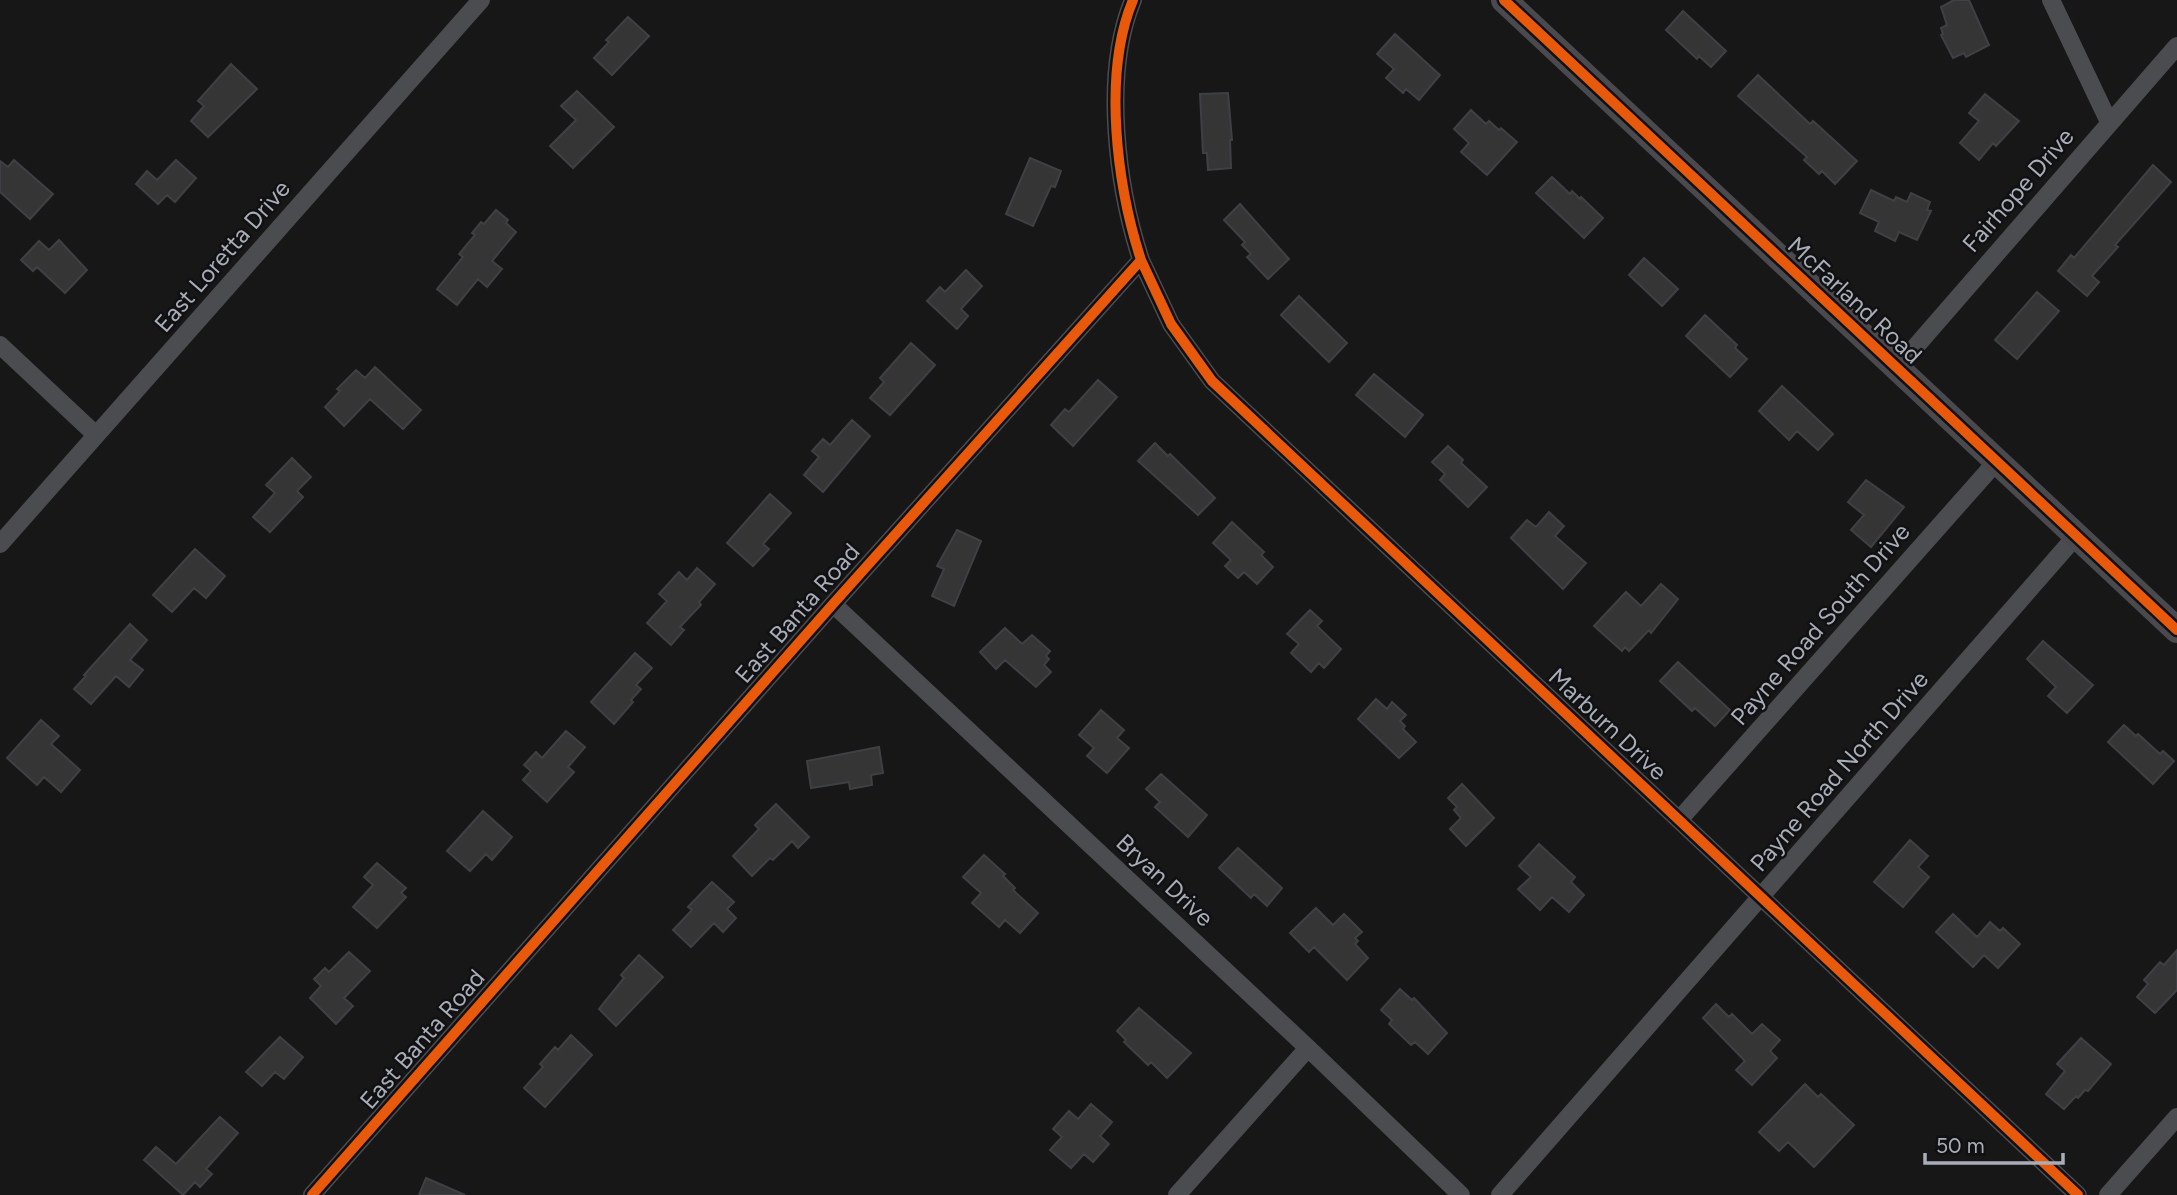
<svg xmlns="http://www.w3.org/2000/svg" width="2177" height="1195" viewBox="0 0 2177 1195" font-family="Figtree,sans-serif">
  <rect width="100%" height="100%" fill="#171717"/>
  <!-- building -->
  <path fill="#353536" stroke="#3f4043" stroke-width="2" d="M1954,0h15l20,45 -23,12 -2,-4 -11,5 -12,-23 2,-1 -2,-6 6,-3 -6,-18z
    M1683,11l43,40 -15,16 -12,-11 -2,3 -31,-29z
    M628,17l21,19 -37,39 -18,-17 15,-16 -3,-2z
    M1395,34l45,41 -21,25 -13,-11 -3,4 -17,-15 8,-9 -17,-15z
    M231,64l26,25 -49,48 -17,-16 13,-15 -6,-5z
    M1758,75l52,49 3,-3 44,40 -22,23 -13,-13 -3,3 -15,-14 3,-3 -69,-61z
    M577,91l37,36 -41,41 -23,-22 26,-26 -15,-14z
    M1228,93l4,47h-2l1,28 -23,2 -1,-17h-4l-3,-59z
    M1985,94l34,27 -23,25 -3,-3 -14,17 -19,-17 19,-22 -10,-8z
    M1471,110l15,14 3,-3 10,9 2,-2 16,14 -30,33 -26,-23 8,-9 -15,-14z
    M1030,158l31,13 -6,16 -4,-1 -18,40 -27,-12z
    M14,160l39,34 -23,25 -30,-27v-31l8,6z
    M176,160l20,18 -21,24 -8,-7 -9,9 -22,-20 11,-13 10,9z
    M2153,165l18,17 -56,63 3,2 -26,29 7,6 -12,14 -29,-25 13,-16 3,3z
    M1552,177l18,17 2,-3 8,8 1,-2 22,21 -19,20 -48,-45z
    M1871,190l23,11 2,-4 11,5 4,-9 19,9 -3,8 4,1 -14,29 -18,-8 -4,9 -20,-10 4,-9 -19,-9z
    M1240,204l49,55 -21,20 -21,-22 4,-3 -9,-9 3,-3 -21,-22z
    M496,210l12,10 -2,3 10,9 -24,29 10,8 -15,18 -9,-8 -21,26 -20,-16 26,-32 -4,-3 16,-19 -3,-2 9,-11 3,2z
    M59,240l28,30 -22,23 -28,-26 -4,4 -12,-11 18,-19 10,9z
    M1644,258l34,31 -16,17 -33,-31z
    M966,270l16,16 -21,23 7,7 -11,13 -30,-28 13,-14 5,5z
    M2037,292l22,19 -42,48 -22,-19z
    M1299,296l48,47 -18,19 -48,-47z
    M1705,315l32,30 -2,3 12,11 -17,18 -44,-41z
    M911,343l24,22 -45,50 -20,-17 14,-16 -4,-4z
    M375,367l46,43 -18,19 -33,-30 -26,27 -19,-19 15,-16 -3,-2 19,-19 9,8z
    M1374,374l49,41 -18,22 -49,-42z
    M1098,380l19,17 -44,49 -22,-21 14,-16 4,3z
    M1782,386l51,48 -15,16 -21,-19 -8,9 -30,-29z
    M852,420l18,16 -47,56 -19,-17 15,-18 -7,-6 11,-12 7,6z
    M1155,443l13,13 2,-2 45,44 -17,17 -60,-54z
    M1448,446l15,14 -2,3 26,24 -19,20 -28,-27 5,-6 -13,-12z
    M292,458l19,19 -14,14 6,6 -33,35 -17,-15 22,-24 -9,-8z
    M1866,480l38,27 -33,40 -20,-17 13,-15 -16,-13z
    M770,494l21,19 -28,31 6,5 -16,17 -26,-23z
    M1549,512l15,14 -9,10 31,27 -23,26 -52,-51 16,-18 9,7z
    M1232,522l32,30 -3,3 12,12 -16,17 -13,-12 -6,6 -13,-12 6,-6 -18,-17z
    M957,530l24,11 -27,65 -22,-10 12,-27 -7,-3z
    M195,549l30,27 -19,22 -12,-10 -22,24 -19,-17z
    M697,568l18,16 -16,18 2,3 -21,22 4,3 -13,15 -24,-22 20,-22 -8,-7 20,-22 8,8z
    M1661,584l17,15 -27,34 -2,-3 -20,21 -4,-4 -3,4 -28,-25 32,-34 15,14z
    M1310,610l12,11 -5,5 24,23 -17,19 -5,-5 -8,9 -20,-19 8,-9 -12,-10z
    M130,624l17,16 -17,20 13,10 -14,17 -13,-11 -25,28 -17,-15 12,-13 -2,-1z
    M1005,628l17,16 10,-9 18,16 -4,5 3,3 -5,6 7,7 -15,15 -31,-27 -9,9 -16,-17z
    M2043,641l50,44 -26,28 -19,-17 8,-9 -29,-28z
    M635,653l17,15 -16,17 5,4 -10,11 2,2 -19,22 -23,-22z
    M1678,662l52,48 -15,16 -20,-18 -3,3 -32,-30z
    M1376,699l11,10 5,-7 14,13 -6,6 5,5 -2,3 13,13 -17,16 -41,-39z
    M1101,710l23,20 -7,8 12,10 -22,25 -20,-17 7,-8 -15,-13z
    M41,720l18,16 -8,8 29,26 -19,22 -17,-15 -7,8 -30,-27z
    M2124,725l12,11 2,-2 22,20 3,-3 11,10 -21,23 -45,-42z
    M566,731l19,16 -17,20 6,5 -27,30 -24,-22 8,-9 -7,-6 12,-13 6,6z
    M879,747l4,26 -12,2 1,10 -22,4 -1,-7 -38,6 -4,-27z
    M1161,774l46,41 -19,22 -33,-30 5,-5 -14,-13z
    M1462,784l32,34 -28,28 -16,-17 11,-11 -7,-8 3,-3 -9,-9z
    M776,804l33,33 -11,11 -6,-7 -19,19 -3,-2 -18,18 -19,-20 26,-27 -4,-4z
    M483,811l29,26 -20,23 -6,-6 -16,17 -23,-20z
    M1910,840l18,16 -10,11 11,10 -26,30 -29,-25z
    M1539,844l36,33 -4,5 13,13 -15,17 -17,-15 -12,13 -22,-21 13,-12 -12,-11z
    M1238,848l44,40 -15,18 -13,-12 -3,4 -32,-30z
    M984,855l21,19 -2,2 12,12 -2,2 25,23 -18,20 -15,-13 -6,7 -27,-24 9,-10 -18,-16z
    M377,863l29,25 -5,5 5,4 -29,31 -24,-21 20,-22 -9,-8z
    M712,882l22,20 -7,7 9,9 -13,14 -9,-9 -23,24 -18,-17 19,-20 -4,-3z
    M1316,908l17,17 11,-11 18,18 -7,6 3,3 -3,3 13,14 -21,22 -33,-33 -5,5 -19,-19z
    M1953,914l24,23 13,-15 10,9 3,-3 17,16 -22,24 -14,-13 -11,12 -37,-35z
    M2177,950v40l-22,23 -18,-16 11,-13 -4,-4 16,-18 4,3z
    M349,952l21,19 -26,27 9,8 -17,18 -26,-26 11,-12 -7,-7 11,-11 4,4z
    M639,955l24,22 -47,49 -17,-17 25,-31 -3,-3z
    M1400,989l12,11 2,-2 33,35 -19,21 -13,-12 -4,3 -22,-21 3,-4 -11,-10z
    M1716,1004l13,13 3,-3 20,20 10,-10 18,16 -10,11 7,7 -25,27 -16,-15 9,-9 -42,-43z
    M1139,1008l52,45 -24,25 -16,-16 -3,3 -24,-23 2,-2 -9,-9z
    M571,1035l21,20 -47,52 -21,-19 19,-21 -3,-3 15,-17 3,3z
    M280,1037l23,20 -19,22 -9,-7 -13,14 -16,-14z
    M2081,1038l30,26 -23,27 -3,-1 -7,8 -2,-2 -12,13 -18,-15 19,-23 -8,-7z
    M1805,1084l13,13 3,-3 33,31 -40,42 -26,-25 -9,9 -20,-19z
    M1091,1104l21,18 -12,14 9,8 -16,18 -9,-8 -13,14 -21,-18 12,-13 -9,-8 16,-18 9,8z
    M220,1117l18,16 -32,36 6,5 -12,13 -5,-5 -12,13 -39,-35 12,-13 20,17z
    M426,1178l39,17h-46z"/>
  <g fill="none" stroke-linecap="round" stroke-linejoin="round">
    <!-- street -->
    <path stroke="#4b4c50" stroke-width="18" d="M2051,0l58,122
      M1141,260l30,64 41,57 866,814
      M0,345l96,90
      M1897,368l280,-322
      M0,544l481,-544
      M833,604l475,444 153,147
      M1679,820l318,-359
      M312,1195l521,-591 308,-344c-24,-74 -39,-186 -8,-260
      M1177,1195l131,-147
      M1500,1195l576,-659
      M2108,1195l69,-78"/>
    <!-- secondary -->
    <path stroke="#4a4a4e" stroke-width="26" d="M1504,0l673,630"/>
    <!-- cycleway casing -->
    <g stroke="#111113" stroke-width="15">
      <path id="cycleway" d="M1504,0l673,630
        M1141,260l30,64 41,57 866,814
        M312,1195l521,-591 308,-344c-24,-74 -39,-186 -8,-260"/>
    </g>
    <!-- cycleway -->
    <use href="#cycleway" stroke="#e8590c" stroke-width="10"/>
  </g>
  <g text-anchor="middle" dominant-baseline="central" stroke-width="5" stroke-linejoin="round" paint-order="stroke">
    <!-- street labels -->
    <g font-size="24" fill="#a8adb8" stroke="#111113">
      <text transform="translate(2018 190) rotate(-49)">Fairhope Drive</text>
      <text transform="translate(222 256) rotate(-49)">East Loretta Drive</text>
      <text transform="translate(1855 300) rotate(43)">McFarland Road</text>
      <text transform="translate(797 613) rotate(-49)">East Banta Road</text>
      <text transform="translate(1820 624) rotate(-49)">Payne Road South Drive</text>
      <text transform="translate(1608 724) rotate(43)">Marburn Drive</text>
      <text transform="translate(1839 771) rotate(-49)">Payne Road North Drive</text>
      <text transform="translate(1165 880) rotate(43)">Bryan Drive</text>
      <text transform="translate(422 1039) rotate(-49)">East Banta Road</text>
    </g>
  </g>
  <!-- scale -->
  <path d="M1925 1153v10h138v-10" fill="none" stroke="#a8adb8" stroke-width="3.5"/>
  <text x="1936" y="1153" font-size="21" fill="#a8adb8" stroke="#111113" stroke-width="5" paint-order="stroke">50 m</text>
</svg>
